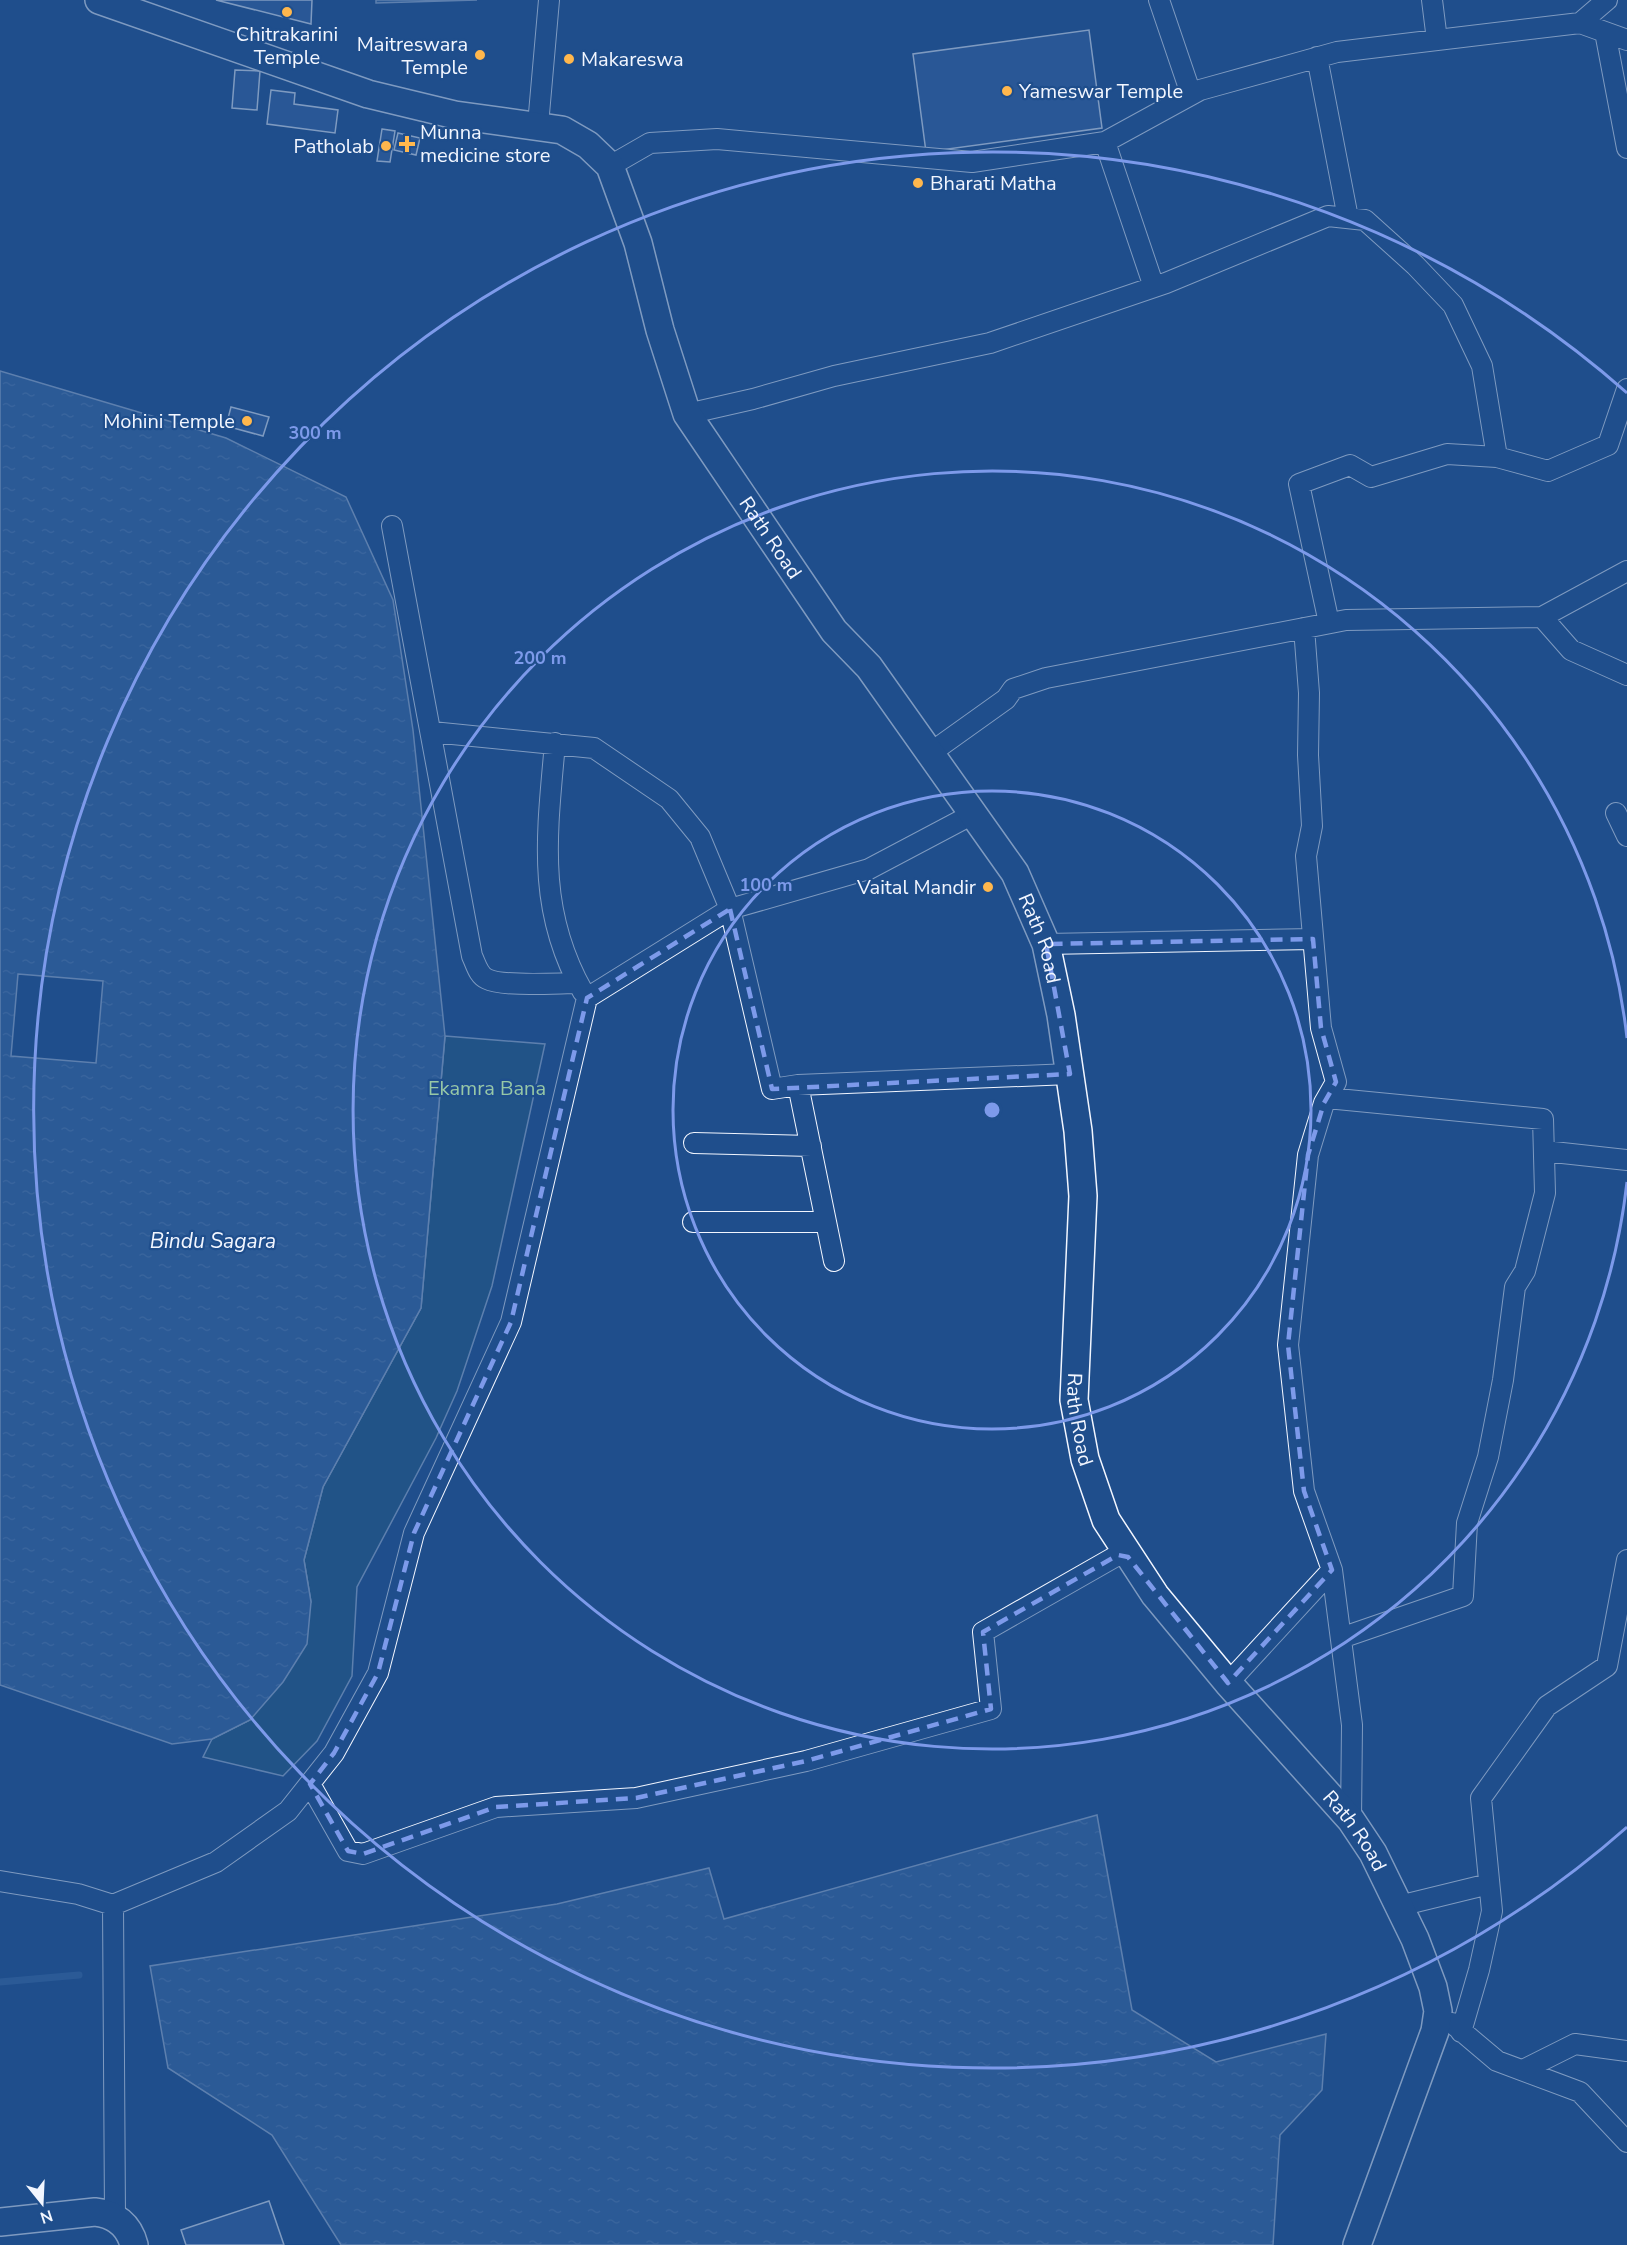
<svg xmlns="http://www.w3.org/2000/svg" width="1627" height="2245" viewBox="0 0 1627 2245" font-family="'Nunito Sans',sans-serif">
  <defs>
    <pattern id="water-ripples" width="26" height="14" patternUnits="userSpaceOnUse" patternTransform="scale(1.5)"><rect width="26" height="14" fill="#3b69a3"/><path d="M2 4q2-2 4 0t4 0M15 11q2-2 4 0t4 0" fill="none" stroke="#587fb1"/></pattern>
  </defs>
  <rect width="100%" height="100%" fill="#1f4e8c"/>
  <!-- park -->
  <path fill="#245a82" stroke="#a8bbd7" stroke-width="1.5" d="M445,1036l100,8 -53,242 -35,105 -21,47 -79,149 -5,89 -35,65 -34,35 -80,-19 9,-18 38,-19 61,-118 -7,-42 19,-73 98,-179z"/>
  <!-- water -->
  <path fill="url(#water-ripples)" stroke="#a8bbd7" stroke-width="1.5" fill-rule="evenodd" d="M376,0h101l-101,3z
    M0,371l226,67 120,59 47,103 20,130 32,306 -24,272 -98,179 -19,73 7,42 -4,42 -24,38 -33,38 -38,19 -40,5 -172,-59zM18,974l85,7 -7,82 -85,-7z
    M1097,1815l35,195 84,52 110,-28 -4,56 -42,45 -7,110h-932l-69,-110 -104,-67 -18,-102 407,-62 152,-36 15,51z"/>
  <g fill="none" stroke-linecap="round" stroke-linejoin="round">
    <!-- stream -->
    <path stroke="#3b69a3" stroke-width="7" d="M0,1982l79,-7"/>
  </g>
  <!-- building -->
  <path fill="#3563a3" stroke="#f2f6ff" stroke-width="1.5" d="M216,0h96l-1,24z
    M1089,30l13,98 -176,24 -13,-98z
    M235,70l25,1 -3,39 -25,-2z
    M271,90l24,3 -1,11 44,6 -3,23 -68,-9z
    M382,129l13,2 -5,31 -13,-1z
    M382,129l13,2 -5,31 -13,-1z
    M398,133l22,5 -4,17 -22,-5z
    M231,407l38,10 -6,19 -37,-10z
    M269,2201l15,44h-98l-5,-15z"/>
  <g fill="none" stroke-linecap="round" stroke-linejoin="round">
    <!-- street casing -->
    <g stroke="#f2f6ff" stroke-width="22">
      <path id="street" d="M1159,0l32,94
        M1432,0l5,40
        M1580,23l27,-23
        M1605,32l22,116
        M1317,57l31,161
        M538,125l11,-125
        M1105,142l49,145
        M610,166l40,-23 67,-4 255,23 133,-20 95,-52 137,-38 243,-29 47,17
        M687,414l66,-15 81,-23 156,-33 176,-60 162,-67 37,4 50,45 38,40 29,61 15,91 -50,-3 -76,23 -21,-12 -51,19 30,139
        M1497,457l51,14 60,-26 19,-56
        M392,526l80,430c4,8 6,19 15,23 16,8 71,4 91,4
        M1542,617l85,-46
        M432,732l162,16 75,51 31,38 30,72 42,180 26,-4
        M555,743c-8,91 -19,166 28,249
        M929,754l77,-55 7,-10 33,-11 300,-58 196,-3 29,33 56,25
        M1616,813l11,23
        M1046,944l267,-5
        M1327,1098l216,21 2,74 -20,78 -10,16 -12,93 -15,77 -21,66 -4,73 -122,42
        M694,1143l117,3
        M1544,1151l83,9
        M693,1222h133
        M834,1261l-36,-176 272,-11
        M1332,1570l20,155 -1,95
        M1228,1683l104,-113 -28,-79 -16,-146 20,-190 16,-52 12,-21 -15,-54 -15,-172 6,-30 -4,-71 1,-62 -5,-65
        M310,1784l38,67 15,3 133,-47 140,-9 170,-37 185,-52 -8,-77 135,-77 10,2
        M0,1881l78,13 35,11
        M1399,1906l90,-22
        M1452,2023l45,38 83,31 47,50
        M1461,2032l18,-62 13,-59 -11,-113 66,-92 60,-40 20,-106
        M1523,2070l52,-26 52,7
        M115,2217l-2,-312 103,-43 72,-51 46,-58 44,-80 36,-140 97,-211 76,-324 143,-89 139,-40 104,-55"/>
    </g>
    <!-- secondary casing -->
    <g stroke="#f2f6ff" stroke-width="30">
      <g id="secondary">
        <path id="s1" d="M99,0l269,94 87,21 107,15 26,15 22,21 28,77 22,87 27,84 147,217 35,36 146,206 31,71 15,71 17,116 5,65 -9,204 11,59 21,61 49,75 73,88 123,137 22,33 42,86 18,48 5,24 -3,20 -78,214"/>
        <path d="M0,2222l95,-10c20,2 34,13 39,33"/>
      </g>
    </g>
    <!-- street -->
    <use href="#street" stroke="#1f4e8c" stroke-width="20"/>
    <!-- secondary -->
    <use href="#secondary" stroke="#1f4e8c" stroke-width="27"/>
  </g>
  <!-- marked area -->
  <path d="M0 0H1627V2245H0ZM730,909l42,180 298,-15 -24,-130 267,-5 8,89 15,54 -12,21 -16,52 -20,190 16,146 28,79 -104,113 -100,-126 -10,-2 -135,77 8,77 -185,52 -170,37 -140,9 -133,47 -15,-3 -38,-67 24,-31 44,-80 36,-140 97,-211 76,-324z" fill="#1f4e8c" fill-opacity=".55" fill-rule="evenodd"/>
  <path fill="none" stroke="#7d9aea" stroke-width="4.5" stroke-dasharray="12 8" stroke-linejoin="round" d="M730,909l42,180 298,-15 -24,-130 267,-5 8,89 15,54 -12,21 -16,52 -20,190 16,146 28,79 -104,113 -100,-126 -10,-2 -135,77 8,77 -185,52 -170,37 -140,9 -133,47 -15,-3 -38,-67 24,-31 44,-80 36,-140 97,-211 76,-324z"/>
  <!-- distance rings -->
  <g fill="none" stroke="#7d9aea" stroke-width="3">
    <circle cx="992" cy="1110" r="319"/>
    <path d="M1627 1182A639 639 0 1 1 1627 1038"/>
    <path d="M1627 1827A958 958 0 1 1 1627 393"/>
  </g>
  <!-- markers -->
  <g fill="#ffb74d" stroke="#1f4e8c" stroke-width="2">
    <circle cx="287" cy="12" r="6"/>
    <circle cx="480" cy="55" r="6"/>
    <circle cx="569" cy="59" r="6"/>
    <circle cx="1007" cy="91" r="6"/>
    <path d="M404 135h6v6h6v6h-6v6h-6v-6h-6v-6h6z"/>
    <circle cx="386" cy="146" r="6"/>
    <circle cx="918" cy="183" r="6"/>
    <circle cx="247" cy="421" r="6"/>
    <circle cx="988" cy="887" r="6"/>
  </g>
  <g text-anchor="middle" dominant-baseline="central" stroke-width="4.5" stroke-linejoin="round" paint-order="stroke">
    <!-- poi labels -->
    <g font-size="20" fill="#f2f6ff" stroke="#1f4e8c" text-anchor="end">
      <text x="287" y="34" text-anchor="middle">Chitrakarini<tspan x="287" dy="23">Temple</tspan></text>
      <text x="468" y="44">Maitreswara<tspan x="468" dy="23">Temple</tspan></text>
      <text x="581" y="59" text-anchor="start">Makareswa</text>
      <text x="1019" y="91" text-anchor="start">Yameswar Temple</text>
      <text x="420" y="132" text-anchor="start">Munna<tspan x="420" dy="23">medicine store</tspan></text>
      <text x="374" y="146">Patholab</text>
      <text x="930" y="183" text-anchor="start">Bharati Matha</text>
      <text x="235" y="421">Mohini Temple</text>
      <text x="976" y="887">Vaital Mandir</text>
    </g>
    <!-- street labels -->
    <g font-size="20" fill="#f2f6ff" stroke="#1f4e8c">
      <text stroke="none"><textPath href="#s1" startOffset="952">Rath Road</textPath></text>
      <text stroke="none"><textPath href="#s1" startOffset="1438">Rath Road</textPath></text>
      <text stroke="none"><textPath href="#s1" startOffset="1924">Rath Road</textPath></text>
      <text stroke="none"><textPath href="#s1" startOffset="2428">Rath Road</textPath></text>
    </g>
    <!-- park labels -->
    <g font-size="20" fill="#97c8a6" stroke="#1f4e8c">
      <text x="487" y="1088">Ekamra Bana</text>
    </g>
    <!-- water labels -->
    <g font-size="21" font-style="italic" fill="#f2f6ff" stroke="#1f4e8c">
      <text x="213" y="1241">Bindu Sagara</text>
    </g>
  </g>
  <circle cx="992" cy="1110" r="9" fill="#7d9aea" stroke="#1f4e8c" stroke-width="3"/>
  <g font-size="18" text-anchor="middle" font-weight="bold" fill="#7d9aea" stroke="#1f4e8c" stroke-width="4.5" stroke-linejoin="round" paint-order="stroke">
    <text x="315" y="439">300 m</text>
    <text x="540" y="664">200 m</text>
    <text x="766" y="891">100 m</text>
  </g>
  <!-- north arrow -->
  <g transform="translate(42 2203) rotate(162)" stroke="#1f4e8c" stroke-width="4.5" paint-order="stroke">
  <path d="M0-4.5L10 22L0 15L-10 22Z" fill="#f2f6ff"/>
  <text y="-9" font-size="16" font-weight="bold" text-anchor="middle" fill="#f2f6ff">N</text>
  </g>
</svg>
